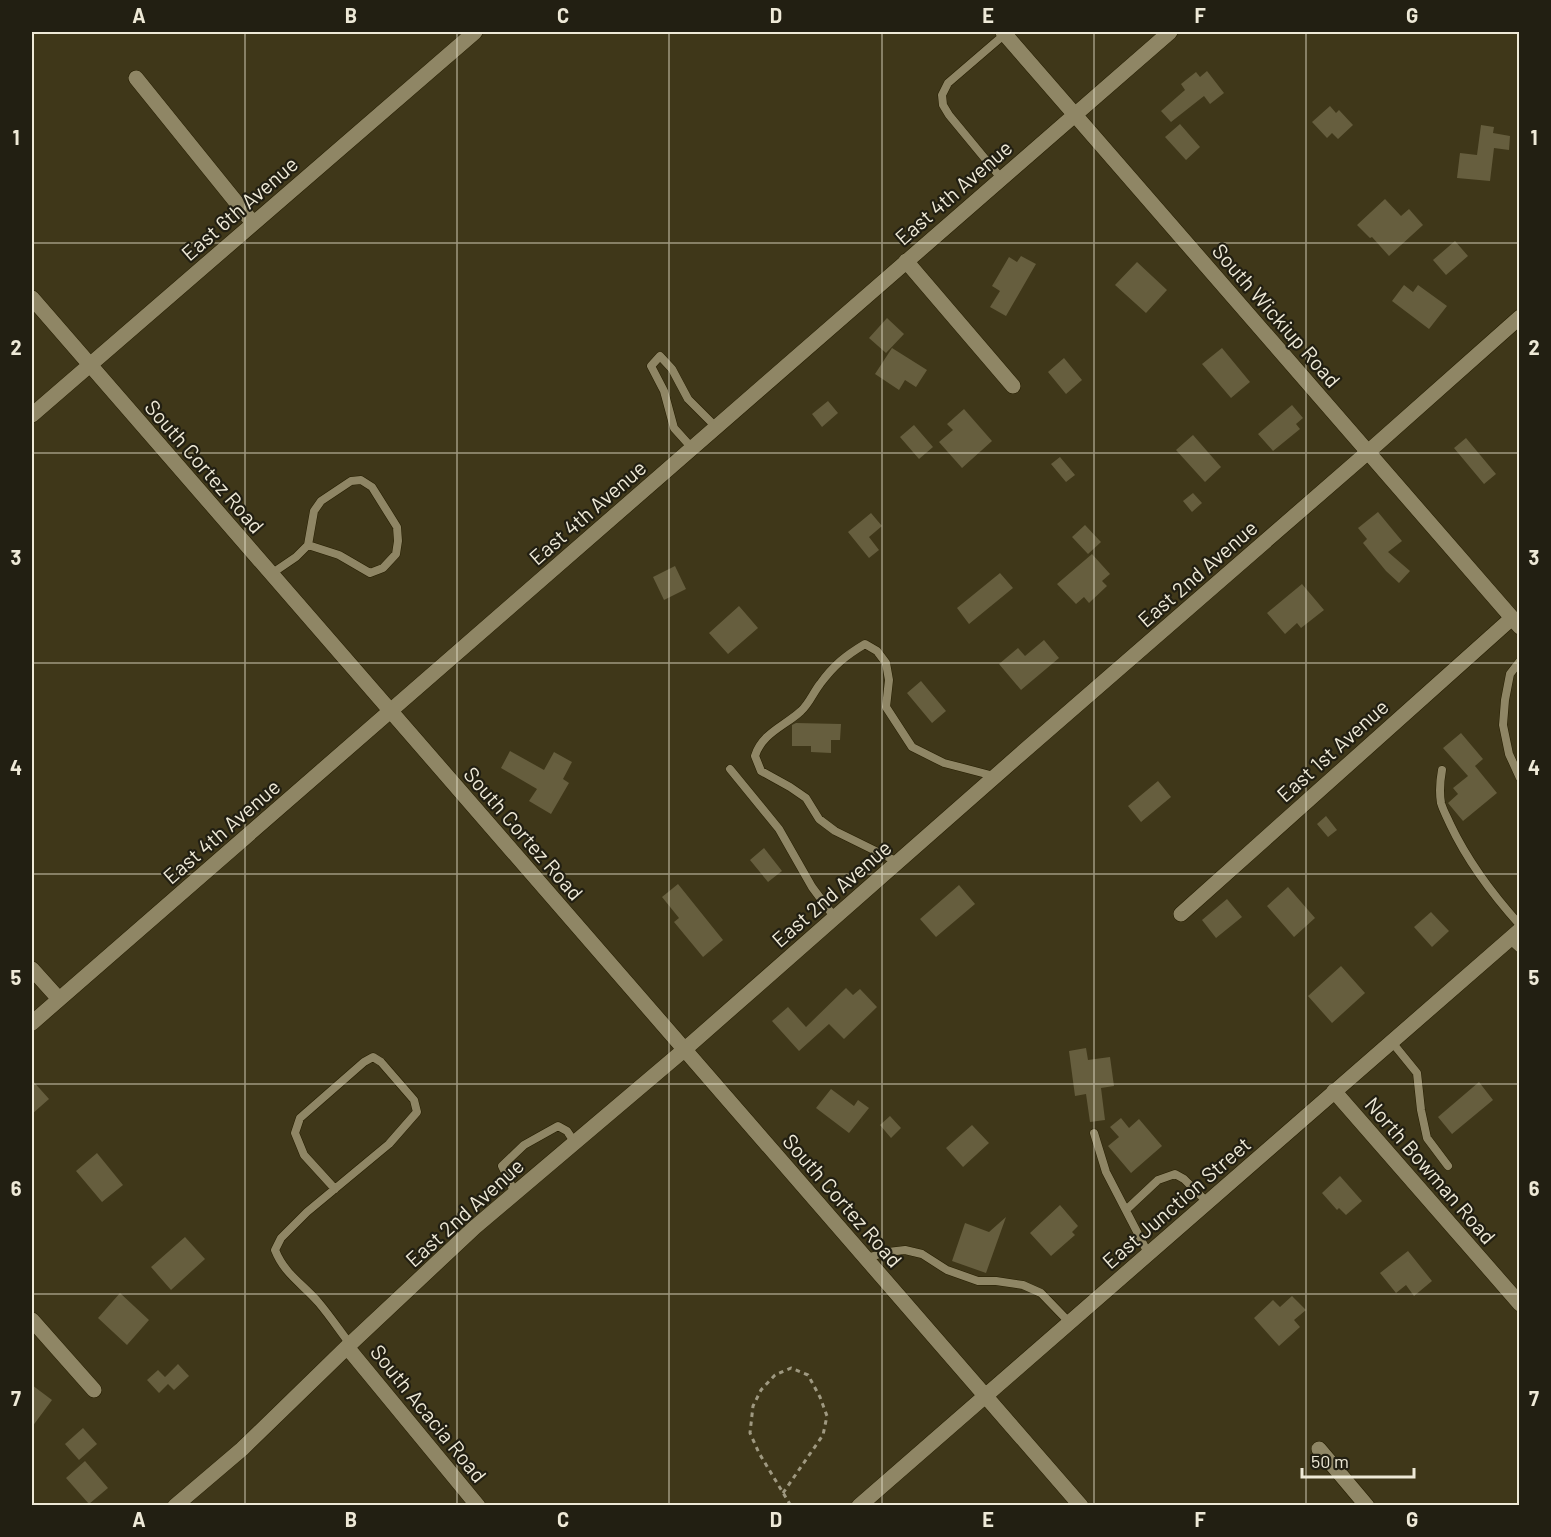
<svg xmlns="http://www.w3.org/2000/svg" width="1551" height="1537" viewBox="0 0 1551 1537" font-family="Barlow,sans-serif">
  <rect width="100%" height="100%" fill="#3f3719"/>
  <!-- building -->
  <path fill="#665e3e" d="M1207,71l17,22 -14,11 -6,-8 -33,26 -10,-11 24,-21 -4,-6 15,-12 4,5z
    M1330,106l6,7 3,-3 14,15 -15,14 -6,-6 -5,5 -15,-16z
    M1180,124l20,23 -14,13 -21,-23z
    M1481,125l13,2 -1,6 17,3 -1,14 -15,-2 -4,33 -33,-3 3,-25 17,2z
    M1385,199l16,17 8,-7 14,16 -34,31 -17,-19 -2,1 -13,-13z
    M1455,241l13,15 -22,19 -13,-15z
    M1021,256l15,8 -30,52 -16,-9 10,-16 -8,-5 17,-29 8,5z
    M1137,262l30,28 -21,23 -31,-28z
    M1404,285l9,7 5,-7 29,21 -18,23 -37,-28z
    M887,318l17,16 -18,19 -17,-15z
    M892,348l35,22 -11,17 -11,-7 -6,10 -24,-16z
    M1222,348l28,34 -19,16 -29,-34z
    M1064,358l18,22 -16,14 -18,-22z
    M828,401l10,12 -16,14 -10,-13z
    M1292,405l11,13 -7,6 4,5 -27,22 -15,-17z
    M964,409l28,32 -30,27 -23,-26 14,-12 -6,-6z
    M914,425l19,22 -14,12 -19,-22z
    M1193,435l28,32 -16,15 -29,-32z
    M1466,438l30,36 -12,10 -30,-36z
    M1060,457l15,18 -9,7 -15,-18z
    M1193,493l9,10 -10,9 -9,-11z
    M1378,512l24,29 -14,11 22,19 -11,12 -13,-12 -23,-28 4,-4 -9,-11z
    M871,513l11,13 -13,11 10,13 -10,8 -21,-26z
    M1085,525l16,17 -13,12 -16,-17z
    M1092,554l18,20 -8,7 5,5 -18,17 -5,-6 -8,7 -19,-20z
    M675,566l11,23 -22,11 -11,-23z
    M1000,573l13,15 -44,36 -12,-16z
    M1302,584l22,26 -23,18 -4,-5 -12,11 -18,-21z
    M739,606l19,22 -30,26 -19,-21z
    M1044,640l15,18 -38,32 -22,-26 19,-16 7,8z
    M921,681l25,30 -14,12 -25,-30z
    M796,723l45,1 -1,16h-9v13l-20,-1v-6h-19v-21z
    M1461,733l22,26 -8,7 22,27 -34,28 -15,-18 10,-9 -5,-6 15,-12 -25,-28z
    M510,751l34,19 10,-18 18,10 -9,17 6,4 -18,31 -22,-13 8,-12 -36,-21z
    M1158,781l13,16 -30,25 -13,-16z
    M1326,816l11,14 -9,7 -11,-13z
    M764,848l18,23 -14,11 -18,-22z
    M678,884l45,56 -20,17 -29,-35 5,-4 -17,-21z
    M959,885l16,19 -39,33 -16,-18z
    M1288,887l27,31 -21,19 -27,-31z
    M1227,899l15,18 -26,21 -14,-18z
    M1431,912l18,19 -17,16 -18,-20z
    M1341,966l24,27 -33,30 -24,-27z
    M846,988l7,7 7,-6 17,18 -33,32 -15,-15 -30,27 -27,-30 16,-14 18,20z
    M1086,1048l2,12 22,-3 4,29 -13,2 4,32 -15,2 -4,-28 -11,2 -6,-45z
    M32,1080l17,19 -17,15z
    M1479,1082l14,18 -41,34 -14,-17z
    M831,1089l23,17 4,-6 11,8 -20,25 -33,-25z
    M890,1116l11,12 -10,10 -11,-13z
    M1121,1118l8,10 10,-9 23,27 -31,27 -23,-27 11,-9 -9,-10z
    M972,1125l17,18 -26,24 -17,-19z
    M97,1153l26,32 -21,17 -26,-31z
    M1340,1176l22,25 -16,14 -7,-7 -2,2 -15,-17z
    M1060,1205l18,21 -6,6 3,3 -24,21 -21,-23z
    M1006,1217l-20,56 -34,-12 13,-38 24,9z
    M185,1237l20,22 -34,31 -20,-23z
    M1408,1251l24,30 -18,15 -8,-11 -10,8 -16,-20z
    M120,1293l29,27 -22,25 -29,-27z
    M1292,1296l14,14 -12,10 6,7 -21,19 -25,-28 19,-18 7,7z
    M178,1364l11,12 -15,14 -6,-6 -9,9 -12,-13 11,-10 7,7z
    M32,1385l20,15 -20,27z
    M83,1428l14,16 -18,16 -14,-16z
    M85,1461l23,27 -19,16 -23,-26z"/>
  <g fill="none" stroke-linecap="round" stroke-linejoin="round">
    <!-- service casing -->
    <g stroke="#261e01" stroke-width="9">
      <path id="service" d="M1001,178l-52,-63 -6,-10 -1,-10 6,-12 57,-49
        M692,448l-18,-20 -10,-37 -13,-25 9,-10 12,13 16,30 28,28
        M271,574l25,-17 12,-12 6,-34 7,-10 30,-20 10,-1 11,7 25,40 1,14 -2,13 -13,14 -13,5 -31,-18 -31,-10
        M1520,661l-10,13 -5,26 -2,25 6,29 11,24
        M730,769l49,60 33,58 23,31
        M1442,770c-2,11 -3,21 -1,33 2,7 6,14 9,21 18,38 42,70 70,101
        M898,862l-63,-31 -16,-12 -13,-21 -16,-11 -29,-16 -6,-15c7,-23 30,-30 46,-45 8,-7 12,-18 19,-27 14,-19 25,-28 45,-40l12,7 9,12 3,17 -3,27 26,40 32,16 50,13
        M1509,939l11,10
        M1391,1041l26,32 4,37 6,28 21,28
        M1094,1133l12,39 42,81
        M335,1189l-31,-34 -9,-22 5,-15 64,-56 9,-5 8,5 33,38 3,12 -28,32 -82,68 -26,26 -6,12c10,25 28,34 44,53 11,13 21,28 31,41
        M515,1193l-13,-27 22,-21 34,-19 9,5 8,12
        M1126,1210l32,-30 17,-6 9,5 23,23
        M866,1258l22,-6 17,-2 17,4 25,16 31,11h18l27,4 18,8 28,29"/>
    </g>
    <!-- minor casing -->
    <g stroke="#261e01" stroke-width="16">
      <path id="minor" d="M1003,32l517,595
        M136,78l117,145
        M906,261l107,125
        M32,298l1049,1208
        M32,415l443,-383
        M1181,914l331,-296
        M32,969l27,30
        M32,1023l1138,-991
        M1334,1091l186,213
        M32,1320l62,70
        M347,1347l131,159
        M1319,1449l48,57
        M175,1506l67,-57 105,-102 128,-120 209,-177 340,-299 344,-299 152,-135
        M859,1506l661,-576"/>
    </g>
    <!-- path -->
    <path stroke="#9f9981" stroke-width="3" stroke-dasharray="4.5 4.5" stroke-linecap="butt" d="M783,1493l40,-58 4,-19 -7,-19 -12,-22 -17,-7 -16,7 -14,15 -8,16 -3,27 9,20 32,53"/>
    <!-- service -->
    <use href="#service" stroke="#8f8665" stroke-width="8"/>
    <!-- minor -->
    <use href="#minor" stroke="#8f8665" stroke-width="15"/>
  </g>
  <!-- grid -->
  <path fill="none" stroke="#eee9d7" stroke-width="1.5" stroke-opacity="0.55" d="M245,32v1474M457,32v1474M669,32v1474M882,32v1474M1094,32v1474M1306,32v1474M32,243h1488M32,453h1488M32,663h1488M32,874h1488M32,1084h1488M32,1294h1488"/>
  <g text-anchor="middle" dominant-baseline="central" stroke-width="4.5" stroke-linejoin="round" paint-order="stroke">
    <!-- street labels -->
    <g font-size="21" fill="#eee9d7" stroke="#221f12">
      <text transform="translate(953 192) rotate(-41)">East 4th Avenue</text>
      <text transform="translate(239 208) rotate(-41)">East 6th Avenue</text>
      <text transform="translate(1277 315) rotate(49)">South Wickiup Road</text>
      <text transform="translate(205 466) rotate(49)">South Cortez Road</text>
      <text transform="translate(587 512) rotate(-41)">East 4th Avenue</text>
      <text transform="translate(1197 573) rotate(-41)">East 2nd Avenue</text>
      <text transform="translate(1332 750) rotate(-42)">East 1st Avenue</text>
      <text transform="translate(221 831) rotate(-41)">East 4th Avenue</text>
      <text transform="translate(524 833) rotate(49)">South Cortez Road</text>
      <text transform="translate(831 893) rotate(-41)">East 2nd Avenue</text>
      <text transform="translate(1431 1170) rotate(49)">North Bowman Road</text>
      <text transform="translate(843 1200) rotate(49)">South Cortez Road</text>
      <text transform="translate(1176 1202) rotate(-41)">East Junction Street</text>
      <text transform="translate(464 1212) rotate(-42)">East 2nd Avenue</text>
      <text transform="translate(429 1413) rotate(51)">South Acacia Road</text>
    </g>
  </g>
  <!-- border -->
  <rect width="1551" height="1537" fill="none" stroke="#221f12" stroke-width="66"/>
  <!-- scale -->
  <path d="M1302 1468v9h112v-9" fill="none" stroke="#eee9d7" stroke-width="3"/>
  <text x="1311" y="1468" font-size="18" fill="#eee9d7" stroke="#221f12" stroke-width="4.5" paint-order="stroke">50 m</text>
  <rect x="33" y="33" width="1485" height="1471" fill="none" stroke="#eee9d7" stroke-width="2"/>
  <g font-size="20" text-anchor="middle" font-weight="bold" fill="#eee9d7">
    <text x="139" y="23">A</text>
    <text x="351" y="23">B</text>
    <text x="563" y="23">C</text>
    <text x="776" y="23">D</text>
    <text x="988" y="23">E</text>
    <text x="1200" y="23">F</text>
    <text x="1412" y="23">G</text>
    <text x="16" y="145">1</text>
    <text x="1534" y="145">1</text>
    <text x="16" y="355">2</text>
    <text x="1534" y="355">2</text>
    <text x="16" y="565">3</text>
    <text x="1534" y="565">3</text>
    <text x="16" y="775">4</text>
    <text x="1534" y="775">4</text>
    <text x="16" y="985">5</text>
    <text x="1534" y="985">5</text>
    <text x="16" y="1196">6</text>
    <text x="1534" y="1196">6</text>
    <text x="16" y="1406">7</text>
    <text x="1534" y="1406">7</text>
    <text x="139" y="1527">A</text>
    <text x="351" y="1527">B</text>
    <text x="563" y="1527">C</text>
    <text x="776" y="1527">D</text>
    <text x="988" y="1527">E</text>
    <text x="1200" y="1527">F</text>
    <text x="1412" y="1527">G</text>
  </g>
</svg>
